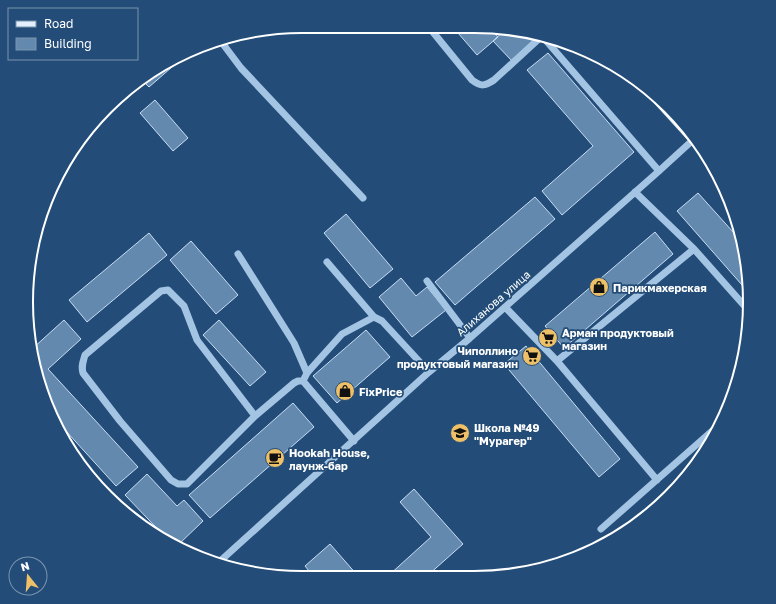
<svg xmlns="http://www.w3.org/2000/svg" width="776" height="604" viewBox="0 0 776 604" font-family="'Golos Text',sans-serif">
  <rect width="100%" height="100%" fill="#234d78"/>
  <!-- building -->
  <path fill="#6489ae" stroke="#c7ddf3" d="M452,26l37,1 9,10 -21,18z
    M506,29l34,7 -28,25 -19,-20z
    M548,53l86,99 -72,63 -20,-24 51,-45 -66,-76z
    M187,54l-38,33 -7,-7 22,-17z
    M155,100l33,38 -15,13 -33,-38z
    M698,193l45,50 2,5 4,45 -72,-82z
    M535,197l20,22 -100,86 -20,-23z
    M346,214l47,55 -23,19 -46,-55z
    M655,232l18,22 -109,94 -19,-22z
    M149,233l18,22 -80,67 -18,-22z
    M191,241l47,54 -22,19 -46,-54z
    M401,278l15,18 11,-9 19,23 -34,27 -33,-40z
    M64,320l17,19 -33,30 90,98 -22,19 -61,-67 -14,-29 -9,-41z
    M219,320l47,52 -16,14 -47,-51z
    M366,330l24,27 -53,46 -24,-27z
    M526,346l94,113 -21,18 -95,-113z
    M293,403l21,24 -104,91 -21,-23z
    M147,474l30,32 7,-6 19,21 -26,25 -6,-3 -46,-48z
    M414,489l49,55 -36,32h-39l43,-39 -31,-35z
    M330,544l28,32h-45l-8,-10z"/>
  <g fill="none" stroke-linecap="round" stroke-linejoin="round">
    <!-- minor -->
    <path stroke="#a4c4e4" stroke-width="7" d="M428,26l44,54c9,7 13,6 22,0l48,-44
      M543,37l116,134
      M220,40l21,28 122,130
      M97,120l29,-25
      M635,192l59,57 55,62
      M238,254l56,89 13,30
      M327,262l47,55
      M427,281l43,57
      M505,307l52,54
      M303,381l4,-8 35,-39 32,-17 8,4 47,51
      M255,416l-58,-76 -13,-34 -16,-16 -7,1 -76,64c-2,7 -4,11 -2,18l37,48 51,59 7,4h9l68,-68 39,-33 4,-2h5l51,60
      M657,480l-100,-119 137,-112
      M601,529l119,-105
      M218,563l211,-191 41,-34 189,-167 35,-32"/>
    <!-- major -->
    <path stroke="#e4effc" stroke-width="10" d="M645,86l60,66"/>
  </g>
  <!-- icons -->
  <defs>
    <g id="shop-disc" transform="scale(1)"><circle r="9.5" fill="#eec068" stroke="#234d78"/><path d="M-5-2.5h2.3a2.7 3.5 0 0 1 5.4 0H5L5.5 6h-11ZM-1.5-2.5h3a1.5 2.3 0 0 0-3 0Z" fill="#111"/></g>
    <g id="supermarket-disc" transform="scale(1)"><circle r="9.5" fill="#eec068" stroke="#234d78"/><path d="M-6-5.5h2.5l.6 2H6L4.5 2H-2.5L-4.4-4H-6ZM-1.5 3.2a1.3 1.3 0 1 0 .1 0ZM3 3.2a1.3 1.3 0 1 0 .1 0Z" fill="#111"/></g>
    <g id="school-disc" transform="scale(1)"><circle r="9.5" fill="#eec068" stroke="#234d78"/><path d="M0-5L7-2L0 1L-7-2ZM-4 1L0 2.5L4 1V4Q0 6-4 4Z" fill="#111"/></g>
    <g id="cafe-disc" transform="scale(1)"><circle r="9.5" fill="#eec068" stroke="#234d78"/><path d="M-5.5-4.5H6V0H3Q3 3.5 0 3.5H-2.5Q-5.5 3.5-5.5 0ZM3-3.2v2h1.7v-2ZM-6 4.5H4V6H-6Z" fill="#111"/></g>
  </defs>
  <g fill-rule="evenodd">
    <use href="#shop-disc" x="599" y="287"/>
    <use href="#supermarket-disc" x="548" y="338"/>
    <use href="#supermarket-disc" x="532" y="356"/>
    <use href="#shop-disc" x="345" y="391"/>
    <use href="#school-disc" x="460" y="433"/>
    <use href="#cafe-disc" x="275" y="458"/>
  </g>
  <g text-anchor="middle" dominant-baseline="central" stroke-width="3.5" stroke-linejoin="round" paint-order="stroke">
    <!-- poi labels -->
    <g font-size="11" font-weight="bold" fill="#fff" stroke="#234d78" text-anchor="start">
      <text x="613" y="287">Парикмахерская</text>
      <text x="562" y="332">Арман продуктовый<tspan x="562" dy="13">магазин</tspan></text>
      <text x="518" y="350" text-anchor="end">Чиполлино<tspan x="518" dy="13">продуктовый магазин</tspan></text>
      <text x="359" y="391">FixPrice</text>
      <text x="474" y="427">Школа №49<tspan x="474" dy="13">"Мурагер"</tspan></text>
      <text x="289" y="452">Hookah House,<tspan x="289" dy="13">лаунж-бар</tspan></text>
    </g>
    <!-- street labels -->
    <g font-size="11" fill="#fff" stroke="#234d78">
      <text transform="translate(493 303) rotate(-41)">Алиханова улица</text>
    </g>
  </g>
  <!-- crop -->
  <path d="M0 0H776V604H0ZM302 33H474A269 269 0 0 1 743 302V302A269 269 0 0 1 474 571H302A269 269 0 0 1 33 302V302A269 269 0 0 1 302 33Z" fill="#234d78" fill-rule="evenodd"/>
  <path fill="none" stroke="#fff" stroke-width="2" d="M302 33H474A269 269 0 0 1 743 302V302A269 269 0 0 1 474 571H302A269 269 0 0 1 33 302V302A269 269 0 0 1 302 33Z"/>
  <!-- legend -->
  <rect x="8" y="8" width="130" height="52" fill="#234d78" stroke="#7b94ae"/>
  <rect x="16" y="21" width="20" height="6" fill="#e4effc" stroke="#7b94ae"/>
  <text x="44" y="28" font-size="12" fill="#ffffff">Road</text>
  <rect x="16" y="38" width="20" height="12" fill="#6489ae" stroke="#7b94ae"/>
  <text x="44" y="48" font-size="12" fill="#ffffff">Building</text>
  <!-- north arrow -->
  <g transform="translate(28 576) rotate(343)"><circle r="19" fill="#234d78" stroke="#7b94ae"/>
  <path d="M0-3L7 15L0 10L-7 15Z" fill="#eec068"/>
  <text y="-6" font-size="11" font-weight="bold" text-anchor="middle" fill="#ffffff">N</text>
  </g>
</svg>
